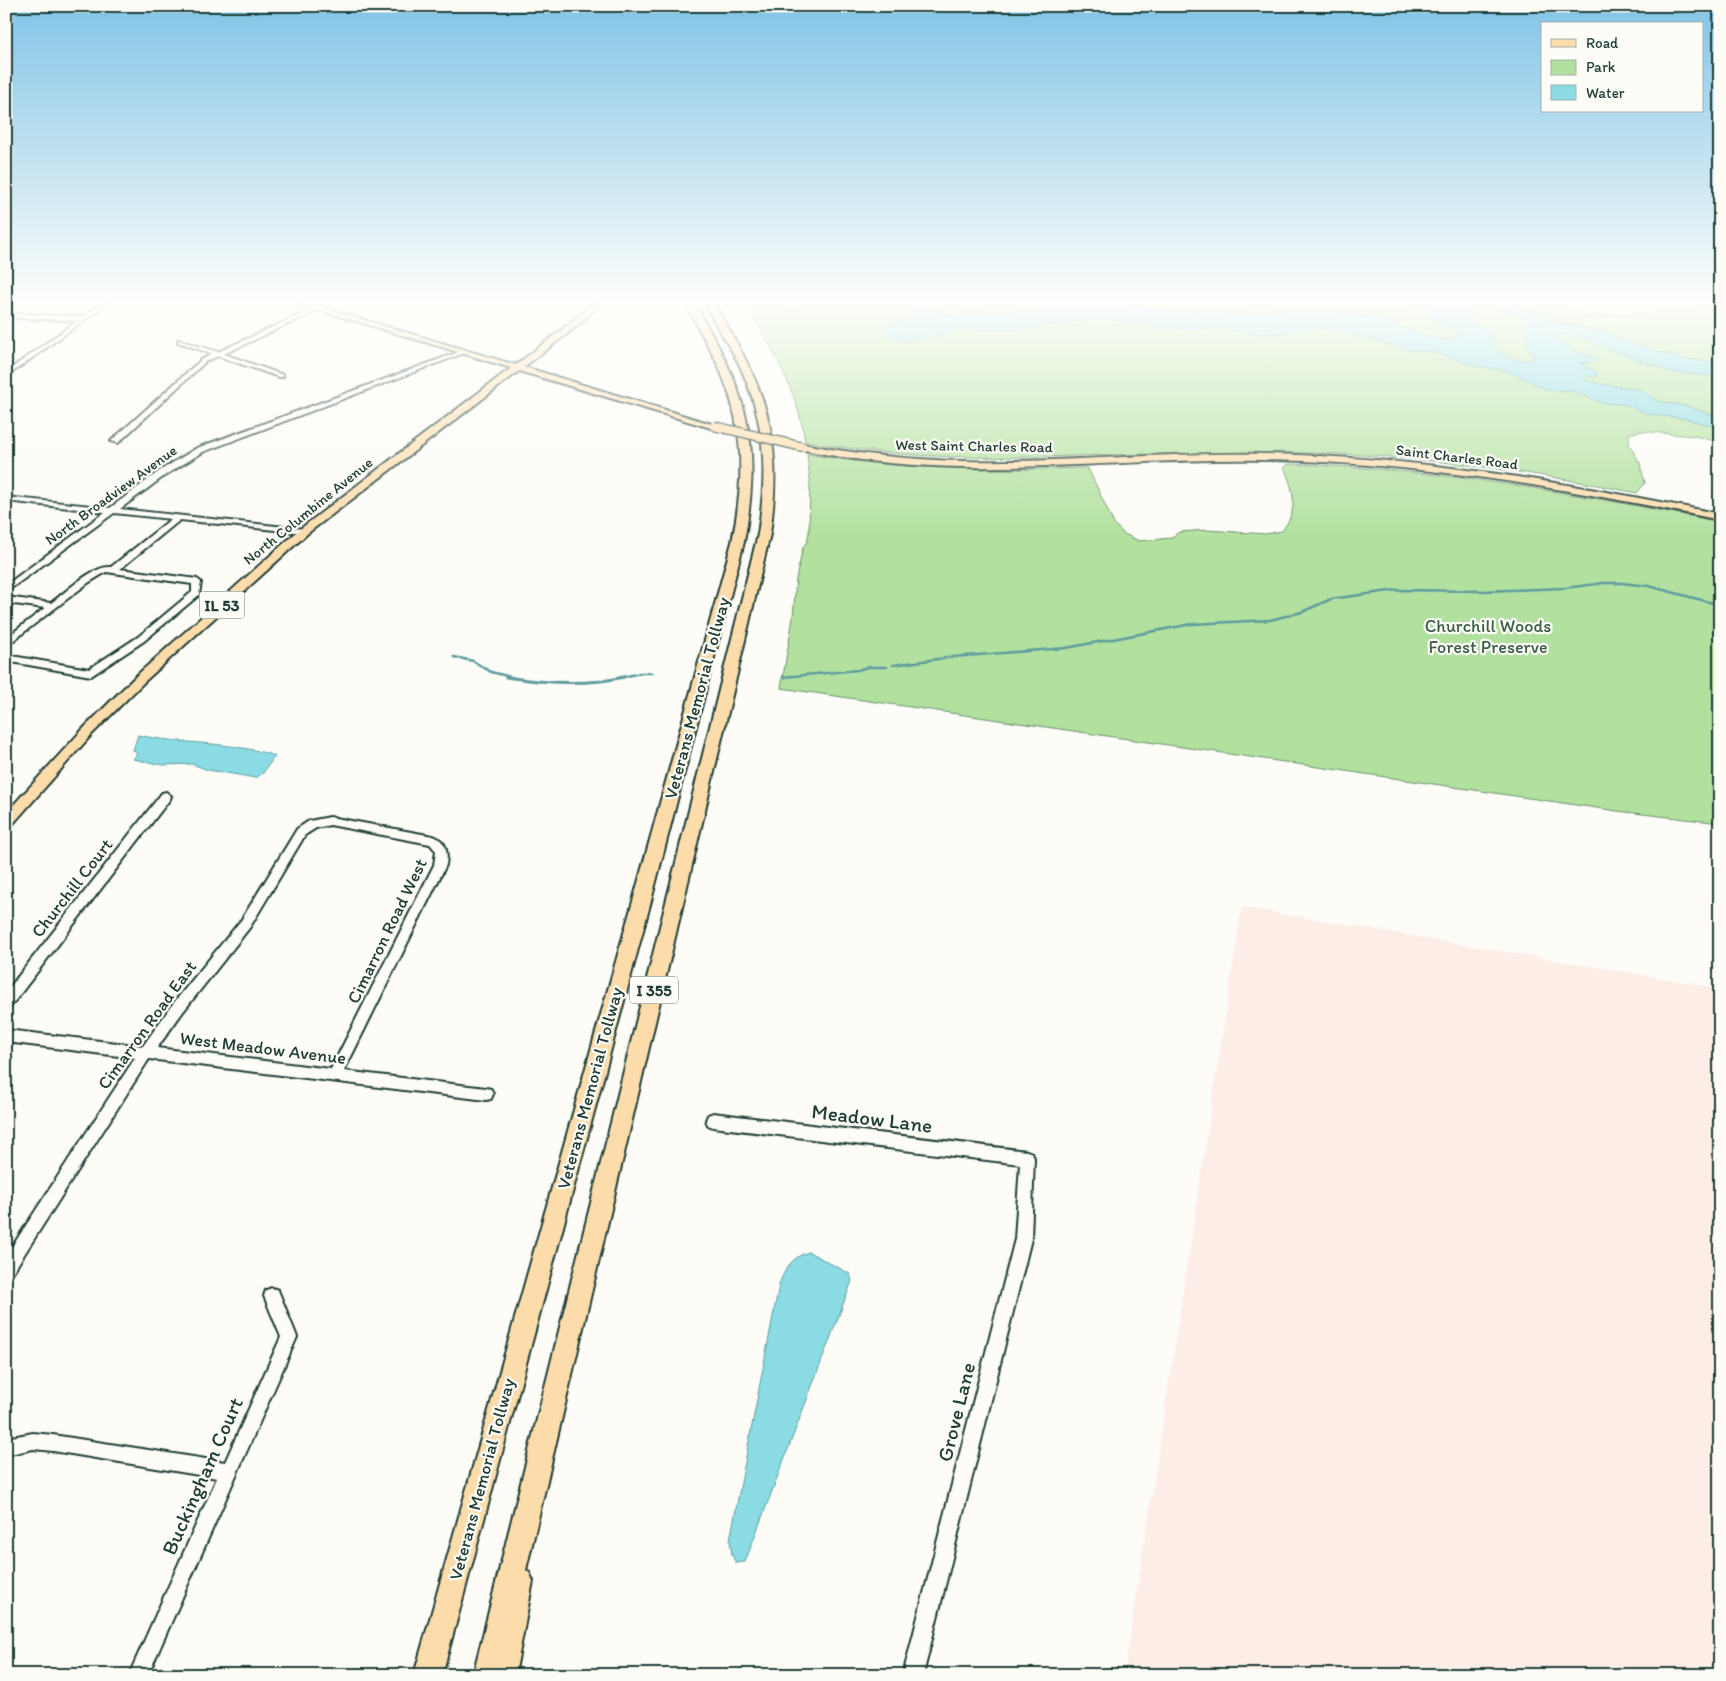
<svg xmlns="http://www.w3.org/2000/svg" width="1726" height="1681" viewBox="0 0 1726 1681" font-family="Itim,sans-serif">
  <rect width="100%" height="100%" fill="#fdfcf7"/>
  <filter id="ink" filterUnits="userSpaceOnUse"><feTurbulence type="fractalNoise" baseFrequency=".02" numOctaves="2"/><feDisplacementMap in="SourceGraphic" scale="10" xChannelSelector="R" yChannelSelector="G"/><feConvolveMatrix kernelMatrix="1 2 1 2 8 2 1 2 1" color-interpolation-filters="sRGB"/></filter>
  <g filter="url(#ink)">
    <!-- built -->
    <path fill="#fcede7" d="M1242,907l478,81v687h-596z"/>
    <!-- green -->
    <path fill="#b2e19f" stroke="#688f6a" d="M744,303h818l22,13 77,-5 -12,-8h71v139l-26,-6 -54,-5 -11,3v10l11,19 5,20 -8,10c-107,-22 -217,-37 -325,-40 -49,-1 -98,0 -147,1 -101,1 -202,9 -302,-4 -20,-3 -39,-4 -58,-9 -7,-49 -34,-96 -61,-138z
      M807,454c93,16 186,17 281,14l26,56 10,10 15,7 32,-3 8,-6 28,-2 59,4 16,-3c17,-22 12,-40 2,-64l5,-3c148,5 286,29 431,58v301l-103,-12 -836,-123 12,-70 3,-39 7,-32 4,-5 2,-9 1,-53z"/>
    <!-- water -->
    <path fill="#8adbe4" stroke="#5f9c9e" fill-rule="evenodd" d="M897,303h37l-5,6 22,6 50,-2 30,-3 16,-7h78l31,6 27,2 33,-1 25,8 28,-8 64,1 45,7 48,18 27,4 5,-5c-5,-9 -17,-9 -24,-16 -7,-6 -10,-12 -19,-16h94l45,18 52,12 18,8 56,17 40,5v14l-48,-5 -104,-38 -6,-1 -6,3 18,15 22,8v2l-16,2 16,9 2,4h-16l4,4 14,4 38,5 19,12 30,5 33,12v10l-33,-9 -39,-5 -24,-10 -22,-1 -28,-12 -26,-1 -41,-19 -31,-5 -47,-15 -19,-1 -79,-21 -21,-1 -28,5 -24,1 -35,-6 -59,1 -47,-9 -21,-1 -29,3 -35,7h-68l-54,12 -12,-1 -9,-4 -5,-6c11,-11 27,-7 36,-19zM1475,307c17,-3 40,5 52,16l-2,7 3,7 -1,9 7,10 -4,4c-14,1 -31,-4 -39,-16l2,-5 -1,-4 -20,-15 -6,-6z
      M138,735c45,10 94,6 137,21l-12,17 -7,5 -48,-8 -16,-6 -29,1 -30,-6 4,-5 -4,-4z
      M809,1252l41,22 2,7 -107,281 -9,1 -4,-8 -2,-15 49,-255c5,-16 14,-29 30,-33z"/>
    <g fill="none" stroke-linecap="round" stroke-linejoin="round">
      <!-- stream-far1 -->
      <path stroke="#5f9c9e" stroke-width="2.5" d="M454,657l19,4 18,11 24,6
        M893,665l60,-8 113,-9 126,-24 78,-4 32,-8 29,-13 66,-9 85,1 83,-3 39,-5h18l27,3 71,19
        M783,677l75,-7 9,-3h20
        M619,678l21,-5h13"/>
      <!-- stream -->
      <path stroke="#5f9c9e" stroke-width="3" d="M506,677c38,6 80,9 118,0
        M783,677h2"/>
      <!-- minor casing -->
      <g stroke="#1f3d34" stroke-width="4">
        <path id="minor" d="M102,303h6l-102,74v-5l71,-51 -71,-4v-4l76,4z
          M326,303h7l-109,51 59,21v2h-4l-61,-21 -13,6 -87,81 -7,-2 90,-81 11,-6 -34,-12v-2l40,12z
          M462,351l5,1 -264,100 -36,22 -47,35 184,20 4,2 -4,2 -124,-13 -60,49 77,10 4,3 -2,13 -55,46 -53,35 -85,-15v-6l83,14 49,-32 54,-45v-8l-86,-12 -18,11 -82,63v-8l39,-30 -39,-5v-6l45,6c15,-11 42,-38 60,-36l60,-48 -57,-6 -108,79v-7l99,-73 -99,-11v-4l104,11 51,-38 36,-22z
          M166,792l5,4 -1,3 -159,207 -5,2v-16l156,-199z
          M330,817l103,19c14,5 15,16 13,29l-102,206 142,17 5,1 2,5 -2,5 -5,1 -337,-41 -138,216 -5,3v-22l129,-198 -129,-16v-12l137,16 29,-41 70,-86 55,-90 12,-8zM330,825l100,19 6,7 -2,14 -103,204 -174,-21 25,-35 68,-86 55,-92 11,-7z
          M713,1113l314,38 5,2 2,5 -3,81 -108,436h-20l112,-436 5,-75 -307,-37 -5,-2 -2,-5 2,-5z
          M272,1288l6,2 19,47 -149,338h-19l88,-197 -164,-27 -20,-2 -27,6v-17l27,-5 20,2 172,27 56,-125 -17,-41 2,-6z"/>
      </g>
      <!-- major casing -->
      <g stroke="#1f3d34" stroke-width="4">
        <path id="major" d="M296,303h11l209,62 58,-45 19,-17h7l-20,21 -56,43 194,59 -4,3 -3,-1 -192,-57 -211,162 -164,149 -52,52 -81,92 -5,1v-14l78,-85 52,-52 164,-147 211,-161z
          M803,444c53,10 107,16 161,17 101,2 201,-9 301,-7 154,3 305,29 455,60v6c-151,-31 -302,-58 -456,-60 -154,-3 -312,24 -464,-11v-4z"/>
      </g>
      <!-- highway casing -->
      <g stroke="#1f3d34" stroke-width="4">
        <path id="highway" d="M686,303h8c52,88 69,135 50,239l-93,359 -209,774h-28l219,-774 99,-359c13,-65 13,-118 -15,-179 -9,-20 -23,-40 -31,-60z
          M705,303h8c52,84 71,130 57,231l-244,1036 3,2 4,9 -18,94h-42l285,-1141c10,-63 8,-114 -20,-172 -10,-20 -25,-39 -33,-59z"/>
      </g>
      <!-- minor -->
      <use href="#minor" fill="#fdfcf7" fill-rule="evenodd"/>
      <!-- major -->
      <use href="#major" fill="#fddcac" fill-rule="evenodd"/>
      <!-- highway -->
      <use href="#highway" fill="#fddcac" fill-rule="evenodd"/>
      <!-- major-bridge casing -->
      <g stroke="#1f3d34" stroke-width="11" stroke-linecap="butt">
        <path id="major-bridge" d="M714,426l89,21"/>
      </g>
      <!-- major-bridge -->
      <use href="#major-bridge" stroke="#fddcac" stroke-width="8"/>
    </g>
  </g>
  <!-- sky -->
  <linearGradient id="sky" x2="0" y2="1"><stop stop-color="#82c4e6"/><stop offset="0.56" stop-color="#fefefb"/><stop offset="1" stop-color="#fefefb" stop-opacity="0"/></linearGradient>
  <rect width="1726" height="538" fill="url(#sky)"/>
  <g text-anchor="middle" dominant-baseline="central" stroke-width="4.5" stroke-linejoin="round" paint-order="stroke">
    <!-- far-street labels -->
    <g font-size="15" fill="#1f3d34" stroke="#fdfcf7">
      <text transform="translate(974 446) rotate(1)">West Saint Charles Road</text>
      <text transform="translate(1457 457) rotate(7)">Saint Charles Road</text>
      <text transform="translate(111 495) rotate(-36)">North Broadview Avenue</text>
      <text transform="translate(308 511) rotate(-39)">North Columbine Avenue</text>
    </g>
    <!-- shield labels -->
    <g fill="#fdfcf7" stroke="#62766e" stroke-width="1">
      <rect x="199.5" y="591.5" width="45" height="27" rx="4"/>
      <rect x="630" y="976.5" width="48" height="27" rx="4"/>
    </g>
    <g font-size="16" font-weight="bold" fill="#1f3d34">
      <text x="222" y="605">IL 53</text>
      <text x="654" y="990">I 355</text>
    </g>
    <!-- park labels -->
    <g font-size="18" fill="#3c5e49" stroke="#fdfcf7">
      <text x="1488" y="626">Churchill Woods<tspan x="1488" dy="21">Forest Preserve</tspan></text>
    </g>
    <!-- street labels -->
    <g font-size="18" fill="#1f3d34" stroke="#fdfcf7">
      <text transform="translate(697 698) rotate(-75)">Veterans Memorial Tollway</text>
      <text transform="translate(72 888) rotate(-52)">Churchill Court</text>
      <text transform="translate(387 931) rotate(-64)">Cimarron Road West</text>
      <text transform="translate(147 1025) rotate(-54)">Cimarron Road East</text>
      <text transform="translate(263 1048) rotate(7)">West Meadow Avenue</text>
      <text transform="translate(590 1088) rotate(-75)">Veterans Memorial Tollway</text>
      <text transform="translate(482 1479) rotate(-75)">Veterans Memorial Tollway</text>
    </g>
    <!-- near-street labels -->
    <g font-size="21" fill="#1f3d34" stroke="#fdfcf7">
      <text transform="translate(872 1118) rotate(7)">Meadow Lane</text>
      <text transform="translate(956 1412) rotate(-76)">Grove Lane</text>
      <text transform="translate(202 1476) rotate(-66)">Buckingham Court</text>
    </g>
  </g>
  <!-- margin -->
  <rect width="1726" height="1681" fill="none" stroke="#fdfcf7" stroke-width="25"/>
  <rect x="12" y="12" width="1701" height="1656" fill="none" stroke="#1f3d34" stroke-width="2" filter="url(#ink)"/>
  <!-- legend -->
  <rect x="1541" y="22" width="162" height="90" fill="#fdfcf7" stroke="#a4b0a9"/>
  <rect x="1551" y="39" width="25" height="8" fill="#fddcac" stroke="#a4b0a9"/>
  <text x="1586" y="48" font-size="15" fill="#1f3d34">Road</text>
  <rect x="1551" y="60" width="25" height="15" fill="#b2e19f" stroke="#a4b0a9"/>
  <text x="1586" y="72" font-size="15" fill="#1f3d34">Park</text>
  <rect x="1551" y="85" width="25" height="15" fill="#8adbe4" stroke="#a4b0a9"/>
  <text x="1586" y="98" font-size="15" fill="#1f3d34">Water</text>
</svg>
